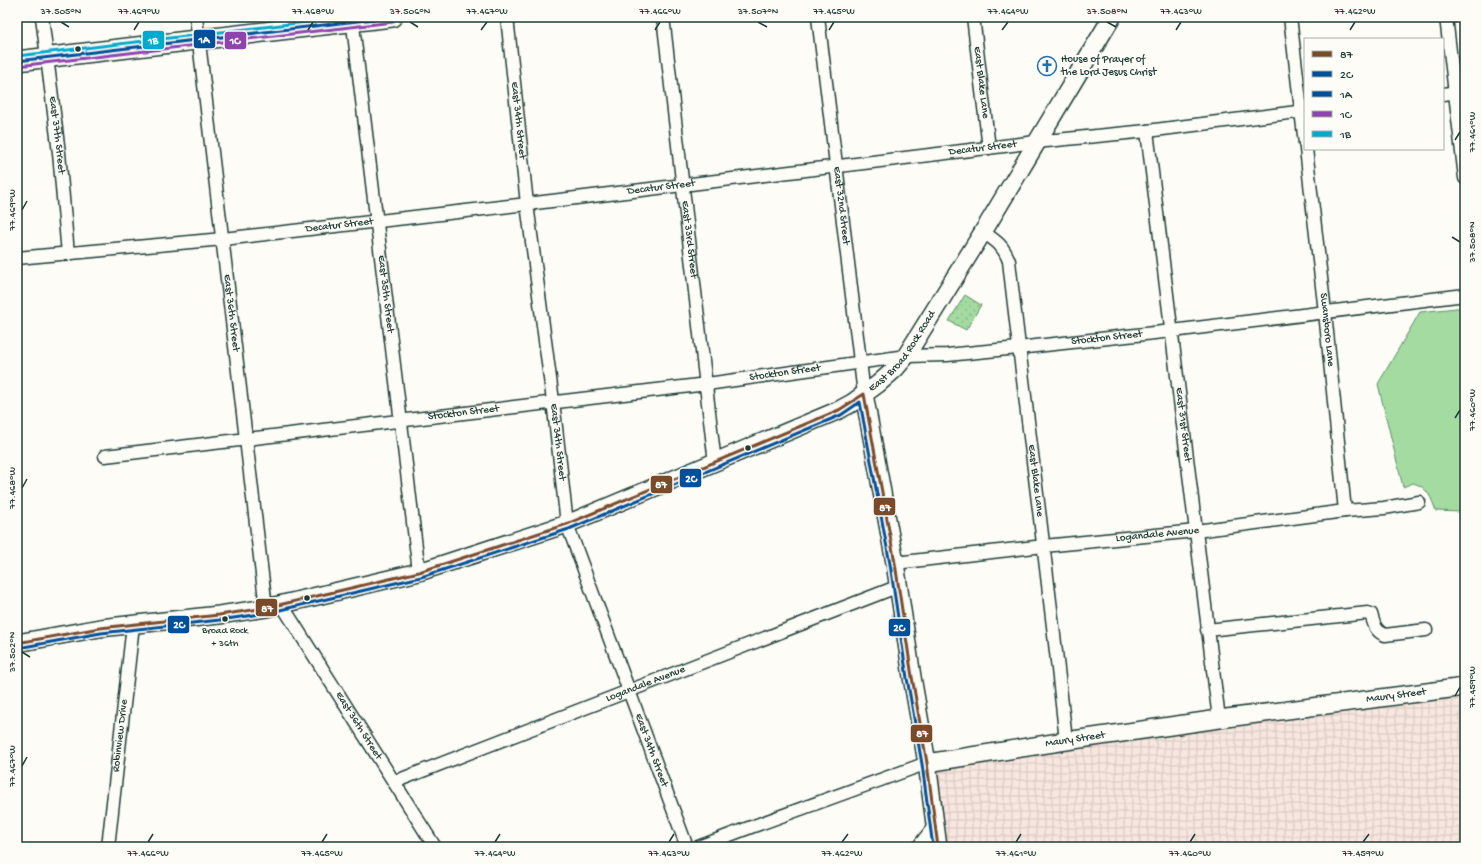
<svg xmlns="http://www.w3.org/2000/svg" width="1482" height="864" viewBox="0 0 1482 864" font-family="'Gochi Hand',sans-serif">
  <defs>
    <pattern id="industrial-grid" width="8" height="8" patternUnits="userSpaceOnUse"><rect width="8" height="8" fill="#f8e6e0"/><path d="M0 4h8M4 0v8" fill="none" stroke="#d4c6c1"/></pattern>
    <pattern id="garden-dots" width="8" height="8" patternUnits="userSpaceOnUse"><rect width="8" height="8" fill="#a3dba0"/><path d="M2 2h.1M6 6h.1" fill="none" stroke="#8cbd8a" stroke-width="1.8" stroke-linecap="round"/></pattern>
  </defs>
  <rect width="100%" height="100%" fill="#fdfcf7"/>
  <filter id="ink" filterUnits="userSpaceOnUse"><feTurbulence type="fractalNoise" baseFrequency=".025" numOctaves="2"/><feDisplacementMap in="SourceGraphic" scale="8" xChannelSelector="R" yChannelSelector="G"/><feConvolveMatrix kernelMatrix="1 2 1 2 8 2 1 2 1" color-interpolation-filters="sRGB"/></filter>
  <g filter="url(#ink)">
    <!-- industrial -->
    <path fill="url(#industrial-grid)" d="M1465,691v156h-527l-13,-83z"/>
    <!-- park -->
    <path fill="#a3dba0" stroke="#618c6a" d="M1465,307v207l-4,-2 -25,-1c-5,-13 -8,-24 -23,-28l-10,4 -25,-103 42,-72z"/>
    <!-- garden -->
    <path fill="url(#garden-dots)" stroke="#618c6a" d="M965,295l16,10 -15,25 -17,-9z"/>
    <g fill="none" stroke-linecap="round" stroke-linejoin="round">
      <!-- street casing -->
      <g stroke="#1f3d34" stroke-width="15">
        <g id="street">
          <path id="s1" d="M42,17l17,136 9,101"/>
          <path id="s2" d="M196,17l70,591"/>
          <path id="s3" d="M352,17l67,555"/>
          <path id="s4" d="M507,17l20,187 26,197 14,123 120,323"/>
          <path id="s5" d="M663,17l52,446"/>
          <path id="s6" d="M818,17l46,377"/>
          <path id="s7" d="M973,17l16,131"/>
          <path d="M1290,17l15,127"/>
          <path d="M1446,17l19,161"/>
          <path d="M1443,94l22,-3"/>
          <path id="s8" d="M1147,131l72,588"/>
          <path id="s9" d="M1306,149l19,163 20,199"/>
          <path id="s10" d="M983,232c13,9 20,13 26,29 18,160 40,320 57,480"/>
          <path id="s11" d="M17,258l206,-19 304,-35 509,-62 111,-11 158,-20"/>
          <path id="s12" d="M105,456l602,-72 199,-28 41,-1 71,-7 154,-17 293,-36"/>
          <path id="s13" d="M895,563l149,-17 152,-15 149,-20 39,-3 35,-6"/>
          <path id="s14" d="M282,605l153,242"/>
          <path d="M1207,630l161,-17 3,1c3,10 4,17 14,21l41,-5"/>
          <path id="s15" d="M394,782l505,-196"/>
          <path id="s16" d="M108,847l25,-222"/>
          <path d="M698,847l53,-20 176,-64"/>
          <path d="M918,847l18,-23"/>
        </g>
      </g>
      <!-- secondary casing -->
      <g stroke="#1f3d34" stroke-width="20">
        <g id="secondary">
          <path d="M864,394l31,169 17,114 15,86 11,84"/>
          <path id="s17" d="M17,643l83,-15 119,-13 47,-7 153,-36 148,-48 272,-114 13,-7 26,-19 17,-15 11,-13 77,-124 129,-215"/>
          <path id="s18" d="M927,763l139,-22 153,-22 246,-32"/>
        </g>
      </g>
      <!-- primary casing -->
      <g stroke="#1f3d34" stroke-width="22">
        <path id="primary" d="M17,61l375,-44"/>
      </g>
      <!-- street -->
      <use href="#street" stroke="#fdfcf7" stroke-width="12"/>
      <!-- secondary -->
      <use href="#secondary" stroke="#fdfcf7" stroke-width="17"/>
      <!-- primary -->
      <use href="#primary" stroke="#fdfcf7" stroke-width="19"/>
      <!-- bus-1 casing -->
      <g stroke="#fdfcf7" stroke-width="6">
        <path id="bus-1" d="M864,394l31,169 17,114 15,86 11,84
          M17,643l83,-15 119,-13 47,-7 153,-36 148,-48 272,-114 25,-16"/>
      </g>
      <!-- bus-2 casing -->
      <g stroke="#fdfcf7" stroke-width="6">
        <path id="bus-2" d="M18,648l83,-15 119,-13 47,-7 154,-36 148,-48 272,-114 19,-13 30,162 17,114 15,86 11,83"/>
      </g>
      <!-- bus-3 casing -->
      <g stroke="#fdfcf7" stroke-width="6">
        <path id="bus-3" d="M17,61l375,-44"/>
      </g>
      <!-- bus-4 casing -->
      <g stroke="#fdfcf7" stroke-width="6">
        <path id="bus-4" d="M18,66l375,-44"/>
      </g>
      <!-- bus-5 casing -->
      <g stroke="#fdfcf7" stroke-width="6">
        <path id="bus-5" d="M17,56l332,-39"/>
      </g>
      <!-- bus-1 -->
      <use href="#bus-1" stroke="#7a4b2a" stroke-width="3"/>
      <!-- bus-2 -->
      <use href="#bus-2" stroke="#004f99" stroke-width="3"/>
      <!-- bus-3 -->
      <use href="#bus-3" stroke="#004f99" stroke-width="3"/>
      <!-- bus-4 -->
      <use href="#bus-4" stroke="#8e44ad" stroke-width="3"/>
      <!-- bus-5 -->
      <use href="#bus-5" stroke="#00a9ce" stroke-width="3"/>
    </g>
  </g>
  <!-- ticks -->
  <path fill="none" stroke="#1f3d34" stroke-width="1.5" d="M61,22l8,5M410,22l8,5M758,22l9,5M1107,22l9,5M134,30l5,-8M308,30l5,-8M481,30l6,-8M655,30l5,-8M829,30l5,-8M1002,30l6,-8M1176,30l5,-8M1350,30l5,-8M1455,140l5,-8M22,210l5,-9M1452,237l8,5M1455,418l5,-8M22,488l5,-9M22,652l8,5M1455,696l5,-9M22,766l5,-9M148,842l5,-8M322,842l5,-8M495,842l5,-8M669,842l5,-8M842,842l6,-8M1016,842l5,-8M1190,842l5,-8M1363,842l6,-8"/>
  <!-- icons -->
  <defs>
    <g id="church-ring" transform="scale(1)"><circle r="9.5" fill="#fdfcf7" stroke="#1f6fb2" stroke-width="1.5"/><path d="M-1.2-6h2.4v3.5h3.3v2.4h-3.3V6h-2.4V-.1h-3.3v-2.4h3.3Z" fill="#1f6fb2"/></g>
  </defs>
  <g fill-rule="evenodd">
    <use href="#church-ring" x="1047" y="66"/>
  </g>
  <!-- markers -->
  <g fill="#1f3d34" stroke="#fdfcf7" stroke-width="1.5">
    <circle cx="78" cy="49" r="3.5"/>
    <circle cx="748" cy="448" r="3.5"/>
    <circle cx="307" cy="598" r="3.5"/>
    <circle cx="225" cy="619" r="3.5"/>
  </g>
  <g text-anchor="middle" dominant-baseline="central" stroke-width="4" stroke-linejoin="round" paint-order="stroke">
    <!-- bus labels -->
    <g font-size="10" fill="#1f3d34" stroke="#fdfcf7">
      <text x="225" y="631">Broad Rock<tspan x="225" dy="13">+ 36th</tspan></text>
    </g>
    <!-- poi labels -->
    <g font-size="11" fill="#1f3d34" stroke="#fdfcf7" text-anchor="start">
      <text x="1061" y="60">House of Prayer of<tspan x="1061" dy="13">the Lord Jesus Christ</tspan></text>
    </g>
    <!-- street labels -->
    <g font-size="11" fill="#1f3d34" stroke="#fdfcf7">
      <text stroke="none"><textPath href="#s7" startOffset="66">East Blake Lane</textPath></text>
      <text stroke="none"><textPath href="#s4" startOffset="104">East 34th Street</textPath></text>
      <text stroke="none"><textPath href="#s1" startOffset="119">East 37th Street</textPath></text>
      <text stroke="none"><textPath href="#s11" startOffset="972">Decatur Street</textPath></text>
      <text stroke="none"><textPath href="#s11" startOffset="648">Decatur Street</textPath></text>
      <text stroke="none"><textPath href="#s6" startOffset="190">East 32nd Street</textPath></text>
      <text stroke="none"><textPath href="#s11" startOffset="324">Decatur Street</textPath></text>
      <text stroke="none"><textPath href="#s5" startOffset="224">East 33rd Street</textPath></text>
      <text stroke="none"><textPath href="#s3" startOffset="279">East 35th Street</textPath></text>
      <text stroke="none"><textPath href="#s2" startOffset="298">East 36th Street</textPath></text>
      <text stroke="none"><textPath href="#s9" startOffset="182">Swansboro Lane</textPath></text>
      <text stroke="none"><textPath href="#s12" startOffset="1009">Stockton Street</textPath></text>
      <text stroke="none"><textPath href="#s17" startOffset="947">East Broad Rock Road</textPath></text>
      <text stroke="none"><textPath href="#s12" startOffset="685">Stockton Street</textPath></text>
      <text stroke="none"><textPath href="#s12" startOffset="361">Stockton Street</textPath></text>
      <text stroke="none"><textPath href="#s8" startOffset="296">East 31st Street</textPath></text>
      <text stroke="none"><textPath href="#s4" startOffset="428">East 34th Street</textPath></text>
      <text stroke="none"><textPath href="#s10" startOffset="261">East Blake Lane</textPath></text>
      <text stroke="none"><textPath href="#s13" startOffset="264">Logandale Avenue</textPath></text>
      <text stroke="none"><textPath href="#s15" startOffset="270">Logandale Avenue</textPath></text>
      <text stroke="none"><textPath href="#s18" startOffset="474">Maury Street</textPath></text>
      <text stroke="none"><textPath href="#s14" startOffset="143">East 36th Street</textPath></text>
      <text stroke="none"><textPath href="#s16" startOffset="112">Robinview Drive</textPath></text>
      <text stroke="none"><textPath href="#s18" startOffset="150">Maury Street</textPath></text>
      <text stroke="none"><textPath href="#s4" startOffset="752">East 34th Street</textPath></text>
    </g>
  </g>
  <g stroke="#fdfcf7" stroke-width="1.5">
    <rect x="193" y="29" width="23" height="20" rx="4" fill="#004f99"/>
    <rect x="142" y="30" width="23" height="20" rx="4" fill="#00a9ce"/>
    <rect x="224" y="31" width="23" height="19" rx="4" fill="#8e44ad"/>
    <rect x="679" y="468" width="23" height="20" rx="4" fill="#004f99"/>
    <rect x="650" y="475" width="23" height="19" rx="4" fill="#7a4b2a"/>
    <rect x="873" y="497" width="23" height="19" rx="4" fill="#7a4b2a"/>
    <rect x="255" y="598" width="23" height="19" rx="4" fill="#7a4b2a"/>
    <rect x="167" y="615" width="23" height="19" rx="4" fill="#004f99"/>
    <rect x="888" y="618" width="23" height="19" rx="4" fill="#004f99"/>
    <rect x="910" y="724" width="23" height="19" rx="4" fill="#7a4b2a"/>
  </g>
  <g font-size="11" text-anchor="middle" font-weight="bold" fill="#fff">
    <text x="204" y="43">1A</text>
    <text x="153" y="44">1B</text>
    <text x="235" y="44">1C</text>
    <text x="691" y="482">2C</text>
    <text x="661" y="488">87</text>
    <text x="885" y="511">87</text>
    <text x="267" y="612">87</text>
    <text x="179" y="628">2C</text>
    <text x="899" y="631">2C</text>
    <text x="922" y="737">87</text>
  </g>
  <!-- margin -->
  <rect width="1482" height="864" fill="none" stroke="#fdfcf7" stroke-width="44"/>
  <!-- legend -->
  <rect x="1304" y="38" width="140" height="112" fill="#fdfcf7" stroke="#a4b0a9"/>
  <rect x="1312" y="51" width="20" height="6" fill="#7a4b2a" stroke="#a4b0a9"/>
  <text x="1340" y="58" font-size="12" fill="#1f3d34">87</text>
  <rect x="1312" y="71" width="20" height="6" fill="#004f99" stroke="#a4b0a9"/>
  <text x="1340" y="78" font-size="12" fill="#1f3d34">2C</text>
  <rect x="1312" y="91" width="20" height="6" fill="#004f99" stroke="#a4b0a9"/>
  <text x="1340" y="98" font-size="12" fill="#1f3d34">1A</text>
  <rect x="1312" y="111" width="20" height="6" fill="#8e44ad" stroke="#a4b0a9"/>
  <text x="1340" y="118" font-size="12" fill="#1f3d34">1C</text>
  <rect x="1312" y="131" width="20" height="6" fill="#00a9ce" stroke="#a4b0a9"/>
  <text x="1340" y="138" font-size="12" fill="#1f3d34">1B</text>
  <rect x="22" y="22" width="1438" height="820" fill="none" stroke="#1f3d34" stroke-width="1.5"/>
  <g font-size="10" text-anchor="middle" fill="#1f3d34">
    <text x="61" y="14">37.505°N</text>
    <text x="139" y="14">77.469°W</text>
    <text x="313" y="14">77.468°W</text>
    <text x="410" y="14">37.506°N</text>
    <text x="487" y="14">77.467°W</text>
    <text x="660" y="14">77.466°W</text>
    <text x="758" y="14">37.507°N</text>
    <text x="834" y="14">77.465°W</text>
    <text x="1008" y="14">77.464°W</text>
    <text x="1107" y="14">37.508°N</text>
    <text x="1181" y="14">77.463°W</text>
    <text x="1355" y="14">77.462°W</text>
    <text transform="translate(1471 132) rotate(-90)" y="4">77.461°W</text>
    <text transform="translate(11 210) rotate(-90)" y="4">77.469°W</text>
    <text transform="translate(1471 242) rotate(-90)" y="4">37.508°N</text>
    <text transform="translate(1471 410) rotate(-90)" y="4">77.460°W</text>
    <text transform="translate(11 488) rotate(-90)" y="4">77.468°W</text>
    <text transform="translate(11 652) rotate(-90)" y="4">37.502°N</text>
    <text transform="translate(1471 687) rotate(-90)" y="4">77.459°W</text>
    <text transform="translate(11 766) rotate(-90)" y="4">77.467°W</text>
    <text x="148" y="856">77.466°W</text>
    <text x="322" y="856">77.465°W</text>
    <text x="495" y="856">77.464°W</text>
    <text x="669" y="856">77.463°W</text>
    <text x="842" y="856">77.462°W</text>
    <text x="1016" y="856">77.461°W</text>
    <text x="1190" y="856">77.460°W</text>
    <text x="1363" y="856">77.459°W</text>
  </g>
</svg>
